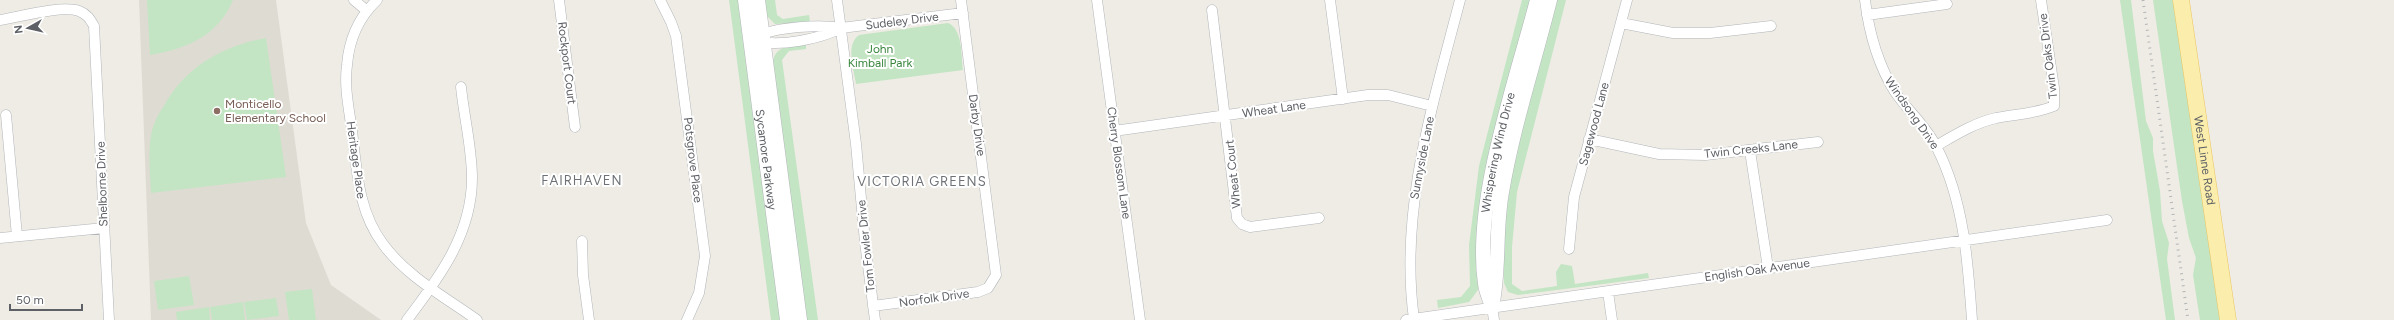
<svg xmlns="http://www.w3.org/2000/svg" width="2394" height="320" viewBox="0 0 2394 320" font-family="Figtree,sans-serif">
  <rect width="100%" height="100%" fill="#eeece5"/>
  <!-- education -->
  <path fill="#dedbd3" d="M139,0h137l30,223 25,62 50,35h-230z"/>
  <!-- green -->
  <path fill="#c3e5c3" d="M147,0h86c-15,36 -47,49 -83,55z
    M729,0h10l42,320h-10z
    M764,0h11l2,15 6,4 26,-4 1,7 -35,2 -9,-9z
    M1522,0h9l-53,255v35l-9,12 -31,6 -1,-8 24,-3 9,-11 -1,-41 10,-79z
    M1557,0h9l-49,192 -5,55v37l10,7 35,-5 -1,-14 5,-8 11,2 3,18 73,-11 1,5 -131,17 -10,-3 -4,-9c-5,-97 28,-191 53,-283z
    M2120,0h11l15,121 7,17v13l7,40 2,30 7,22 -2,16 8,61h-9z
    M2153,0h22l48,320h-23l-7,-45 3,-17 -7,-20 -7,-37z
    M948,23c15,6 13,33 15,47l-107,14c-2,-14 -11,-39 3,-49z
    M266,38l20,139 -135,16c-1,-19 -3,-39 0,-58 2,-11 8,-22 14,-31 22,-38 58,-58 101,-66z
    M806,44v5l-17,2 -7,9 36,260h-12l-33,-257c1,-18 19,-17 33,-19z
    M189,276l5,29 -36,5 -4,-29z
    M312,289l4,31h-27l-4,-28z
    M276,298l3,18 -32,4 -3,-18z
    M243,302l2,18h-33l-2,-13z
    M209,307l1,13h-33l-1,-8z"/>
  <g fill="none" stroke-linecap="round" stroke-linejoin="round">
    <!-- street casing -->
    <g stroke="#b2b5b9" stroke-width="11">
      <path id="street" d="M354,0l13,11
        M377,0c-18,17 -28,40 -30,65 -3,22 2,44 5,66 5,40 6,80 31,113 23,32 62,53 94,76
        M559,0l16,127
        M660,0l11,22 5,14 29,220 -6,37 -12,27
        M837,0l19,144 9,98 10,78
        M1097,0l43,320
        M1330,0l13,99
        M1865,0c4,33 12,63 30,92 13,19 32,35 42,56 27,53 31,114 35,172
        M1212,10l25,208 5,6 8,3 69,-9
        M1867,15l80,-11
        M0,20c19,-3 61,-15 79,-9 8,3 11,8 15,15l15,294
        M1621,23l52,10h37l61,-7
        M757,36c21,-9 62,-12 84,-8l122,-15
        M757,41c23,6 63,-2 84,-13
        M6,115l11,121
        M1114,131l254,-36h20l44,11
        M1589,139l70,15 46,1 113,-13
        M1936,146c19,-11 38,-23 60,-28 20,-4 39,-4 58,-12v-18l-13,-88
        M1750,151l18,117
        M0,238l104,-10
        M582,241l1,34 6,45
        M1569,249l5,-52 53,-197
        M1608,292l4,28
        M873,306l105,-14 10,-4 8,-13 -35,-275
        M1492,307l2,13
        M1414,319c-15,-109 19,-215 46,-319
        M407,320c32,-42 65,-86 65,-142 0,-30 -8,-61 -11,-91
        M1406,320l701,-100"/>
    </g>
    <!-- secondary casing -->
    <g stroke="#b4b7bc" stroke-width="15">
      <g id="secondary">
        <path id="s1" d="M745,0l42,320"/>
        <path d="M758,0l42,320"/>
        <path id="s2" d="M1492,307c-2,-7 -6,-15 -7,-23 -12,-83 31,-203 52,-284"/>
        <path d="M1492,307c8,-38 3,-77 10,-115 11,-65 32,-128 48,-192"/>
      </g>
    </g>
    <!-- primary casing -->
    <g stroke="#eac462" stroke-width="17">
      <g id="primary">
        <path id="s3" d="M2181,0l47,320"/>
      </g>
    </g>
    <!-- street -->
    <use href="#street" stroke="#fff" stroke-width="10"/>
    <!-- secondary -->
    <use href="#secondary" stroke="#fff" stroke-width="14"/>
    <!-- primary -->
    <use href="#primary" stroke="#fbeead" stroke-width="16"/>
    <!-- rail -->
    <path stroke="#b3b4b5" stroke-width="3" stroke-dasharray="1 5" stroke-linecap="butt" d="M2143,0l45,320"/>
  </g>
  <!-- markers -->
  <circle fill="#8d6e63" stroke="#fff" stroke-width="1.5" cx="217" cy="111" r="4"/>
  <g text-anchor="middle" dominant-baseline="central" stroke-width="4" stroke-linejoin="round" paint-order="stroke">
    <!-- street labels -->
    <g font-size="12" fill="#5d6065" stroke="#fff">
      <text transform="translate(902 21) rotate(-7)">Sudeley Drive</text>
      <text transform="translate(2048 56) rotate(-97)">Twin Oaks Drive</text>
      <text transform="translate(567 63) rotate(83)">Rockport Court</text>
      <text transform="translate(1274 109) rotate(-8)">Wheat Lane</text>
      <text transform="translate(1912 113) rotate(55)">Windsong Drive</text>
      <text transform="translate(1594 124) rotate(-75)">Sagewood Lane</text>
      <text transform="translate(977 125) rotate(82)">Darby Drive</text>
      <text transform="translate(1751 149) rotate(-6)">Twin Creeks Lane</text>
      <text stroke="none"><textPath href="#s2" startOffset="157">Whispering Wind Drive</textPath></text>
      <text transform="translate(1422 158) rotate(-79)">Sunnyside Lane</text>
      <text transform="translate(356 160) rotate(82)">Heritage Place</text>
      <text transform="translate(693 160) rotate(83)">Potsgrove Place</text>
      <text stroke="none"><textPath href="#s1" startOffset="161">Sycamore Parkway</textPath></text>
      <text stroke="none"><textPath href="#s3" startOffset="162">West Linne Road</textPath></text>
      <text transform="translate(1119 163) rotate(82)">Cherry Blossom Lane</text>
      <text transform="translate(1233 174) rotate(-96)">Wheat Court</text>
      <text transform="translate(102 184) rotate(-92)">Shelborne Drive</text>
      <text transform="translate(866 246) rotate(-96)">Tom Fowler Drive</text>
      <text transform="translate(1757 270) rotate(-8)">English Oak Avenue</text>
      <text transform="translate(934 298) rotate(-8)">Norfolk Drive</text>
    </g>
    <!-- park labels -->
    <g font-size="12" fill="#3a863e" stroke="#fff">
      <text x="880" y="49">John<tspan x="880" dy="14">Kimball Park</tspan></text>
    </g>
    <!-- education labels -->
    <g font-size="12" fill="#785e54" stroke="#fff" text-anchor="start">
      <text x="225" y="104">Monticello<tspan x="225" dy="14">Elementary School</tspan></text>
    </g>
    <!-- neighbourhood labels -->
    <g font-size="13" letter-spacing="1" fill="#6e7276" stroke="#fff">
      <text x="582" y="180">FAIRHAVEN</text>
      <text x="922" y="181">VICTORIA GREENS</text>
    </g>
  </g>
  <!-- north arrow -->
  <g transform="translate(28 28) rotate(262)" stroke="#ffffff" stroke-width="3" paint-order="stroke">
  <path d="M0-3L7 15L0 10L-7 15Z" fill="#5d6065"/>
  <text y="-6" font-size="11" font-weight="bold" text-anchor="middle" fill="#5d6065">N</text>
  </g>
  <!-- scale -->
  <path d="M10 304v6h72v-6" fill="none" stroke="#5d6065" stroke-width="2"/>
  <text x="16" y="304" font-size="12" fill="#5d6065" stroke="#ffffff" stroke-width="3" paint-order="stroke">50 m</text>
</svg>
